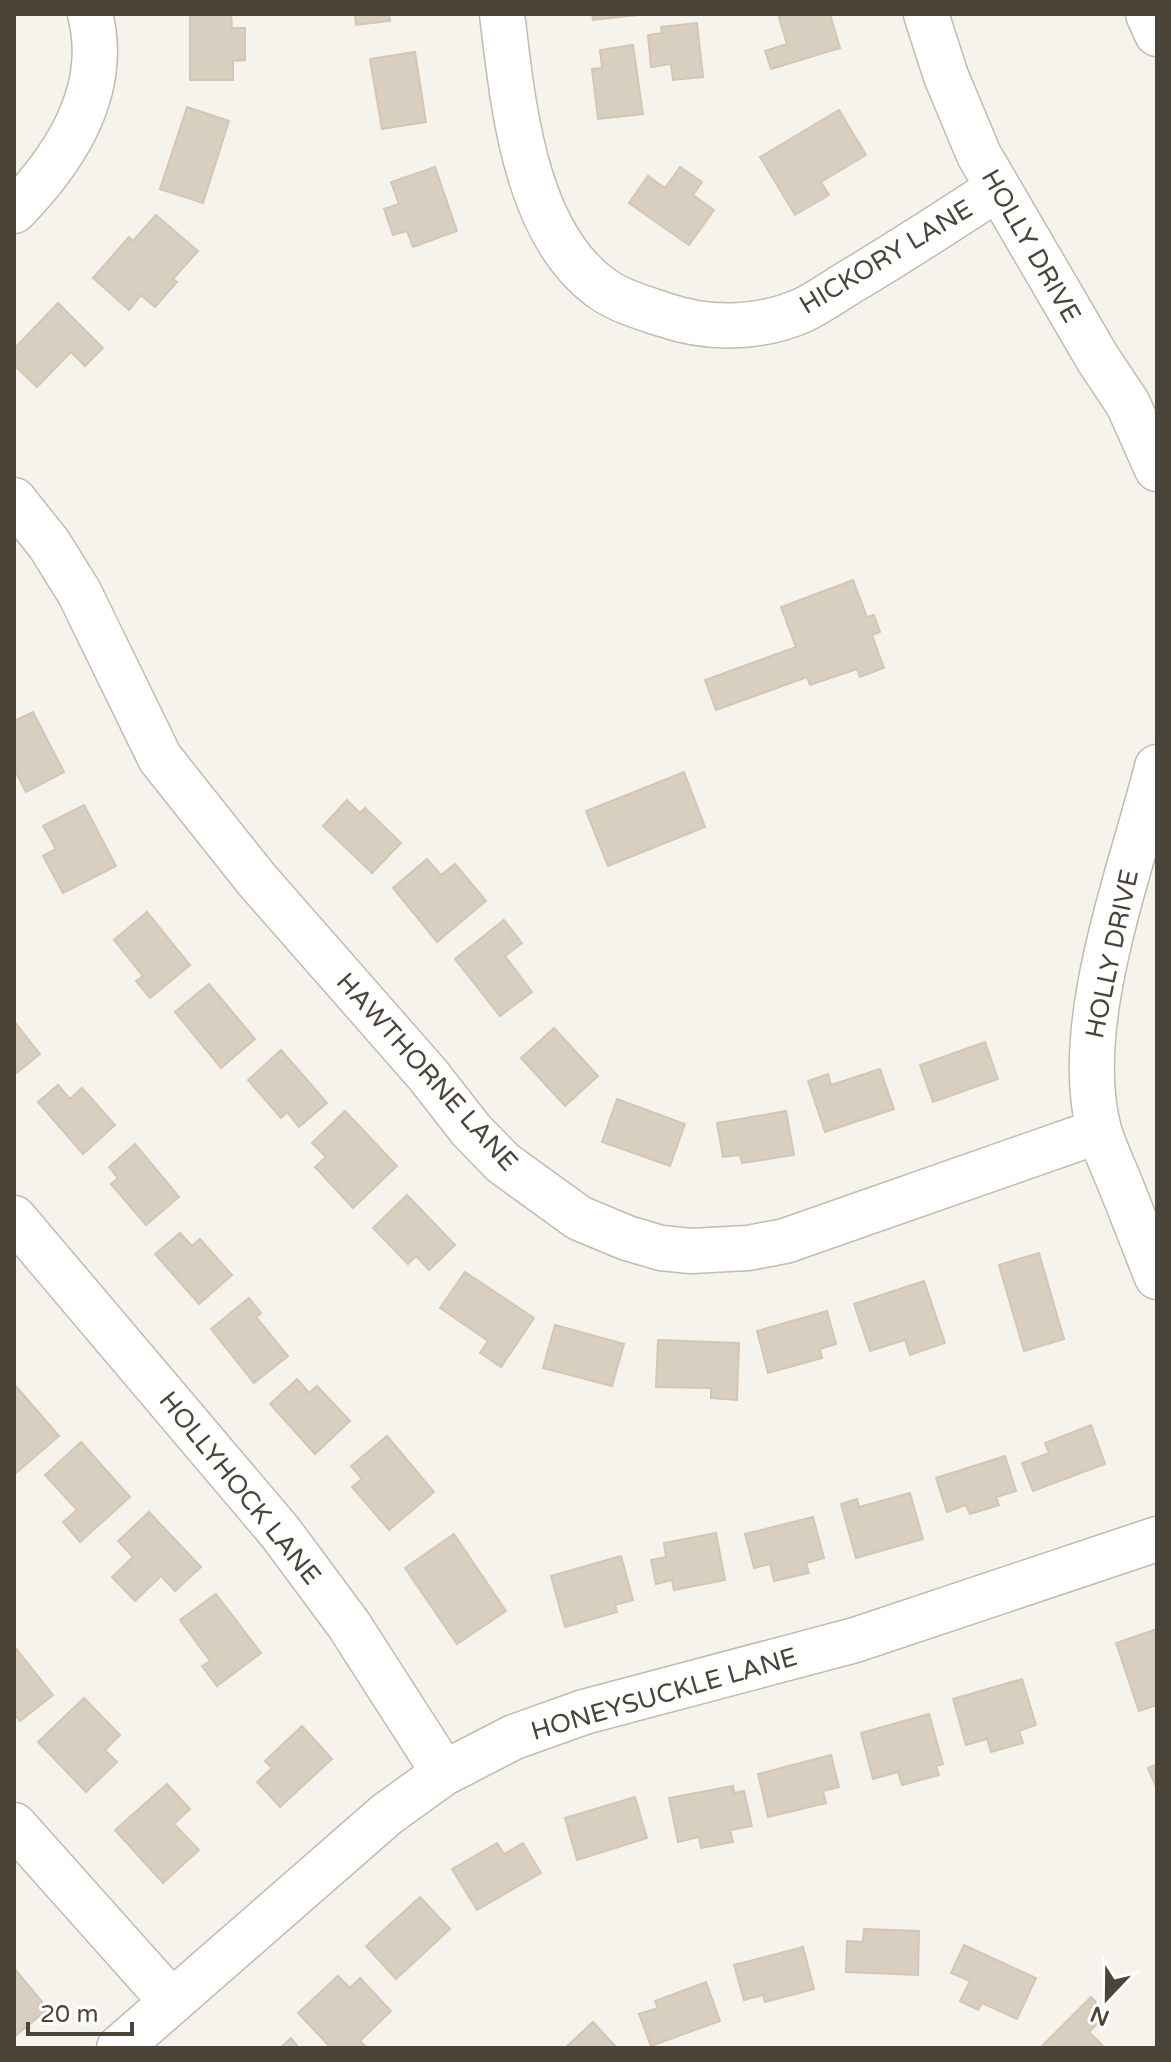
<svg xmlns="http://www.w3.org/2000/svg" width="1171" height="2062" viewBox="0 0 1171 2062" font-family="'Varela Round',sans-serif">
  <rect width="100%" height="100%" fill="#f6f3ec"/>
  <!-- building -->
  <path fill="#d8cfc1" stroke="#d3c7b4" stroke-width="2" d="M190,14h41l1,14h13v32l-12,1v19h-43z
    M355,14h34l1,7 -34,4z
    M592,14h45v1l-44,5z
    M778,14h52l10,34 -69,21 -6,-18 22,-7z
    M697,23l6,54 -30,3 -2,-16 -20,3 -3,-32 14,-2 -1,-6z
    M633,45l10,69 -45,5 -6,-50 10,-1 -2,-18z
    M415,52l11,70 -44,7 -12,-70z
    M187,107l42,14 -26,82 -43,-14z
    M839,110l27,45 -45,27 8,13 -34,20 -35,-58z
    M435,167l22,64 -44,16 -6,-16 -14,4 -9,-26 15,-5 -8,-22z
    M680,167l22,15 -9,13 21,15 -25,35 -60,-42 19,-27 17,12z
    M156,215l42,36 -25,28 4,3 -22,25 -14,-12 -12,15 -36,-32 36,-41 4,4z
    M58,303l45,45 -18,18 -14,-14 -34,35 -23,-22v-16z
    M853,580l14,37 7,-2 6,17 -8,3 12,33 -24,9 -3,-8 -47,16 -3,-8 -91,33 -11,-30 91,-33 -15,-40z
    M33,712l31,60 -38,20 -12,-23v-48z
    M684,772l21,55 -97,39 -22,-55z
    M347,800l13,13 5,-5 36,35 -29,30 -49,-47z
    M84,805l32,61 -53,27 -20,-37 13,-7 -13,-23z
    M427,859l14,16 14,-11 31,37 -49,41 -44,-54z
    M147,912l43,53 -40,33 -14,-17 7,-5 -29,-36z
    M504,920l18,23 -17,13 27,36 -32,24 -45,-57z
    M209,984l46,55 -34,29 -46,-56z
    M14,1021l26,33 -26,21z
    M554,1028l44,48 -33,30 -44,-48z
    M985,1042l13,37 -65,23 -13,-37z
    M281,1050l46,53 -28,24 -12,-15 -6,6 -33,-38z
    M880,1069l14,40 -69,23 -17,-51 20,-7 3,11z
    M58,1085l12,14 12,-11 33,37 -32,29 -45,-52z
    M617,1099l68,25 -15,42 -68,-24z
    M345,1111l52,55 -44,42 -38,-41 11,-10 -14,-14z
    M786,1111l8,44 -52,8 -2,-8 -17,2 -6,-34z
    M135,1144l44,53 -33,28 -35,-41 7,-6 -9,-11z
    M407,1195l48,50 -26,25 -13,-14 -8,8 -35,-36z
    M180,1233l12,13 8,-7 32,36 -33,29 -44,-50z
    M1039,1253l25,86 -40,12 -25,-86z
    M465,1272l69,46 -33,49 -21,-14 8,-12 -48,-33z
    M924,1281l21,62 -35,12 -5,-15 -35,11 -16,-47z
    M249,1298l12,15 -5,4 32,39 -34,27 -43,-54z
    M827,1311l9,33 -16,5 2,9 -54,15 -11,-42z
    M555,1325l69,19 -12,42 -69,-18z
    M658,1340l81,3 -2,57 -26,-2v-10l-55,-1z
    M297,1379l12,14 8,-7 33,35 -35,33 -45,-50z
    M14,1384l45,52 -43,37 -2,-2z
    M1091,1425l14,39 -72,27 -11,-28 27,-10 -4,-10z
    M387,1436l47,56 -45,38 -37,-43 10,-8 -11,-13z
    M81,1442l49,55 -50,45 -17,-20 14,-12 -32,-35z
    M1005,1456l11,35 -20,6 3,8 -29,9 -4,-9 -19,7 -11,-34z
    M910,1493l13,46 -67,19 -15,-54 16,-5 2,8z
    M149,1512l52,55 -26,24 -14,-15 -26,25 -23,-24 21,-20 -15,-16z
    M813,1517l11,41 -18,5 3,10 -35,8 -4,-17 -16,4 -9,-34z
    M716,1533l9,47 -51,10 -2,-10 -16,4 -5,-24 15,-3 -2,-14z
    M454,1534l52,77 -49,33 -52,-76z
    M621,1556l12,44 -18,5 2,7 -52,15 -14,-51z
    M216,1594l45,59 -44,33 -15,-20 8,-5 -30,-41z
    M1157,1629v76l-18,6 -23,-68z
    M14,1646l39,49 -33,26 -6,-7z
    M1022,1679l14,46 -17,6 4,12 -32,9 -4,-13 -21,6 -13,-46z
    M84,1698l36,37 -15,15 12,12 -31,30 -48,-50z
    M929,1714l14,50 -7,2 3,9 -37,10 -4,-13 -25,7 -12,-46z
    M302,1726l30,33 -52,48 -23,-25 15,-14 -7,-7z
    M831,1755l8,32 -16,4 3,12 -58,14 -10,-43z
    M1157,1764v25l-9,-21z
    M167,1784l23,25 -16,15 25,26 -36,33 -48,-53z
    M733,1786l1,7 10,-2 8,35 -22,4 3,12 -32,6 -2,-11 -21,5 -9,-44z
    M635,1797l12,41 -70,22 -12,-42z
    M497,1843l7,11 19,-11 18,30 -64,37 -25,-41z
    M420,1897l30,32 -54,50 -30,-33z
    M864,1929l55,2 -1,44 -72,-3 1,-31 16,1z
    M964,1945l72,33 -19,41 -35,-16 -4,7 -18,-9 10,-20 -19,-8z
    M803,1947l11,42 -49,13 -2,-7 -19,5 -10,-35z
    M14,1968l34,41 -34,28z
    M338,1976l12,12 10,-10 31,33 -31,30 5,5 -2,2h-32l-33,-35z
    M706,1982l14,39 -69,25 -12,-32 19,-6 -3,-7z
    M1091,1997l17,17 -19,18 16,16h-61l-2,-2z
    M593,2022l24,26h-52z
    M291,2038l8,10h-19z"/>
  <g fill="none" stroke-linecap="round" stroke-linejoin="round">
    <!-- minor casing -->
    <g stroke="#c2bbae" stroke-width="47">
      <path id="minor" d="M502,14c11,89 22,221 102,276 18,12 40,18 61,25 43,15 94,14 136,-4 18,-8 35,-21 52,-31 49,-29 96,-60 144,-91
        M926,14l20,62 33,79 119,204 30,45 29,65
        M1148,14l9,20
        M14,211c51,-52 96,-120 76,-197
        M14,500l35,44 30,48 81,166 97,122 171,195 43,55 32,33 76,55 48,20 34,10 30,3 57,-3 37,-7 314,-110
        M1157,767c-26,105 -86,257 -58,363 5,17 13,34 20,51 13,32 25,64 38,96
        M14,1218l266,314 69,93 95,148
        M14,1825l158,177
        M119,2048l268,-234 57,-41 70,-36 70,-25 271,-72 302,-101"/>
    </g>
    <!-- minor -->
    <use href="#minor" stroke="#fff" stroke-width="44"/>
  </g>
  <g text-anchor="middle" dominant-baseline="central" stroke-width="8" stroke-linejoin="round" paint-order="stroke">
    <!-- street labels -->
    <g font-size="26" fill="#4b4439" stroke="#fff">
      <text transform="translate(1031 246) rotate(60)">HOLLY DRIVE</text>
      <text transform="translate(886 257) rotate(-31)">HICKORY LANE</text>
      <text transform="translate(1112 954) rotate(-78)">HOLLY DRIVE</text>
      <text transform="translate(427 1072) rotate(48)">HAWTHORNE LANE</text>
      <text transform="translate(240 1488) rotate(51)">HOLLYHOCK LANE</text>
      <text transform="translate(664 1694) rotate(-16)">HONEYSUCKLE LANE</text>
    </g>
  </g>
  <!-- border -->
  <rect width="1171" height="2062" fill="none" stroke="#4b4439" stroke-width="32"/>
  <!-- north arrow -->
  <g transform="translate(1107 1998) rotate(202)" stroke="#ffffff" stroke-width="6" paint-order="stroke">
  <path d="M0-6L14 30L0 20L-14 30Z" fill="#4b4439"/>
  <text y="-12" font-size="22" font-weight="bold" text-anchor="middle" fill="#4b4439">N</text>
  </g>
  <!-- scale -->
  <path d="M28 2022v12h104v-12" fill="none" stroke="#4b4439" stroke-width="4"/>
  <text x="40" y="2022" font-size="24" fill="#4b4439" stroke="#ffffff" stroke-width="6" paint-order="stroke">20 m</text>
</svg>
